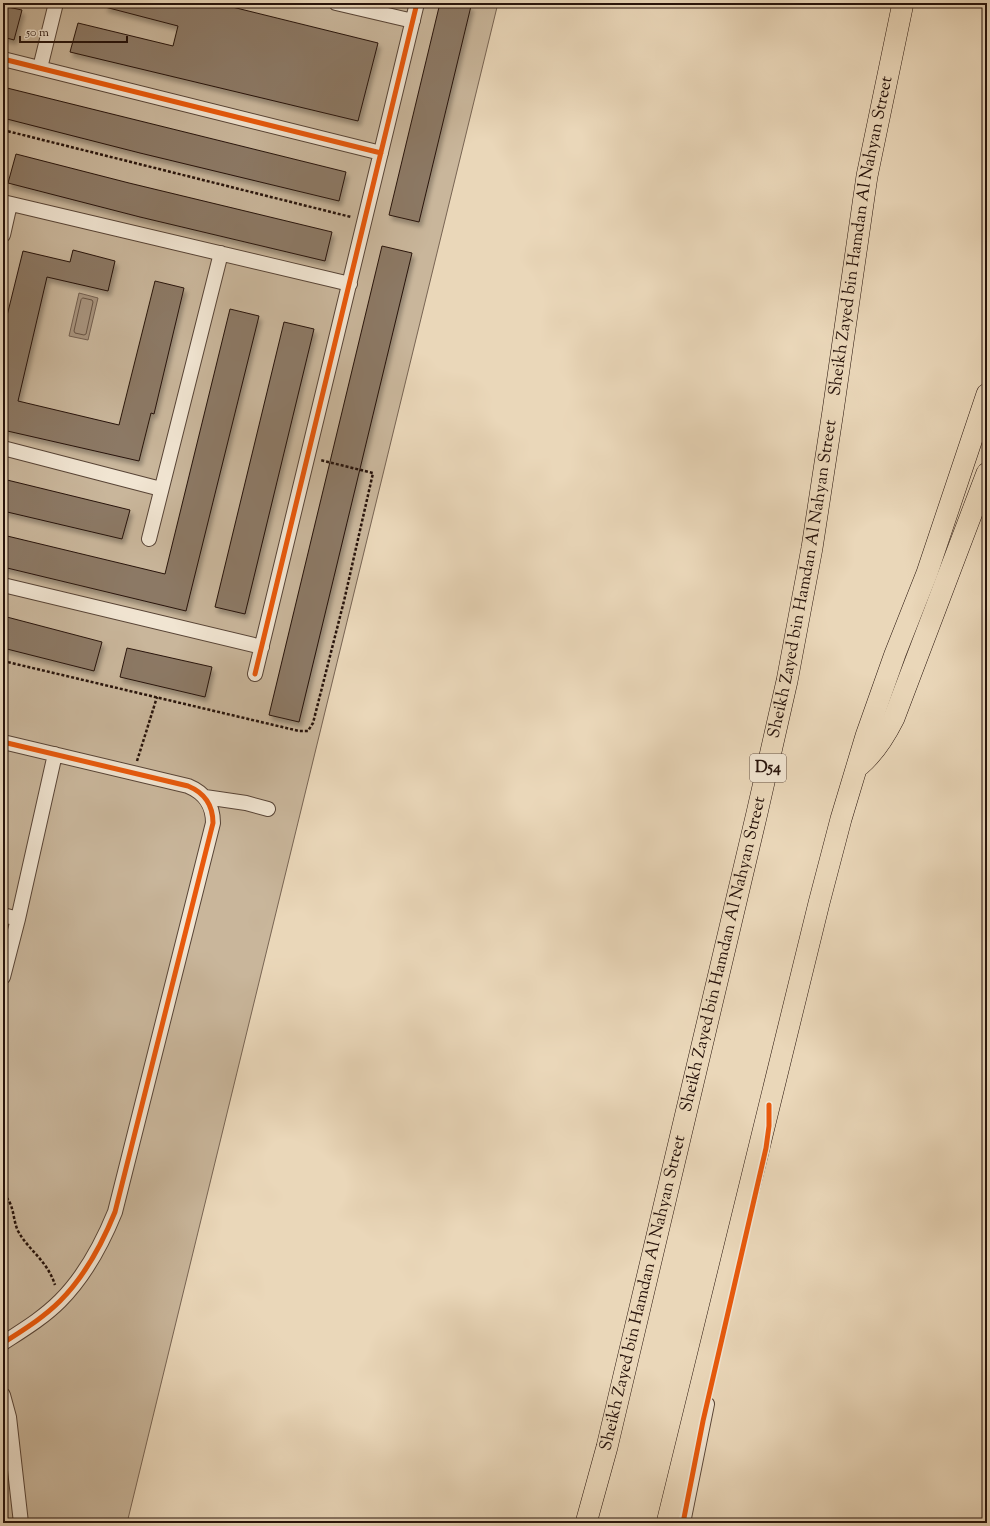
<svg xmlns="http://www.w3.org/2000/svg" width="990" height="1526" viewBox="0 0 990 1526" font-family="'Sorts Mill Goudy',serif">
  <defs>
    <filter id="shadow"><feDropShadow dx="2.5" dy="4.5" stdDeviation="2" flood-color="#0004"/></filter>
  </defs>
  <rect width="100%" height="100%" fill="#ead7b9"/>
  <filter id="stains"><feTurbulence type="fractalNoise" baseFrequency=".005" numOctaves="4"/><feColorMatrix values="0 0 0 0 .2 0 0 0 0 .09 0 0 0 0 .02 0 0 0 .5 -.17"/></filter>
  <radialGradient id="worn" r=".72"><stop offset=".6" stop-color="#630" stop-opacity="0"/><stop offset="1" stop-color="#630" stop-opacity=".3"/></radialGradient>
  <!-- green -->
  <path fill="#c9b69b" stroke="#786453" d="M3,3h495l-371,1520h-124z"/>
  <!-- water -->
  <path fill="#a8947e" stroke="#746050" d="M79,293l19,5 -10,42 -19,-4z"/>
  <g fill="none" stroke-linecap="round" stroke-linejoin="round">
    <!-- shore -->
    <path stroke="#685444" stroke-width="1" d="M83,298l9,2 1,2 -7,32 -2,1 -9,-2 -1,-2 7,-31z"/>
  </g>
  <!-- building -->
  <path fill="#8c7965" stroke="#27130b" filter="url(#shadow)" d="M106,3h110l162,40 -20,78 -288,-69 8,-29 95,23 5,-20 -73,-19z
    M440,3h17l14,3 -52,216 -30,-7z
    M3,6l19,4 -8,30 -11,-3z
    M3,87l343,85 -7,29 -199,-48 -137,-35z
    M16,154l113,29 203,49 -7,29 -185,-44 -132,-34z
    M382,246l30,7 -113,469 -30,-7z
    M73,250l42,11 -7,30 -61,-14 -29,124 101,24 36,-144 29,7 -30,126 -3,-1 -12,48 -136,-31v-98l20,-81 47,11z
    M230,309l29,7 -73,295 -183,-44v-32l162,39z
    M284,322l30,7 -69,285 -30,-7z
    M3,479l127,31 -8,29 -119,-28z
    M3,616l99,26 -8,29 -91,-23z
    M127,648l85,19 -7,30 -85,-20z"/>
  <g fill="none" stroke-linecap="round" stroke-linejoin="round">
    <!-- minor casing -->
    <g stroke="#584436" stroke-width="16">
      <path id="minor" d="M336,3l77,18
        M3,59l378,94
        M40,68l16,-65
        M3,202l347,82
        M3,235l7,-31
        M3,448l158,41
        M149,539l72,-286
        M3,585l259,62
        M255,674l162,-671
        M3,742l185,44c17,7 25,19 25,37l-98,389c-13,32 -30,64 -55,89 -17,17 -37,29 -57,42
        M205,797l41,6 22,6
        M3,915l15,4
        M3,977l15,-58 37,-165
        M3,1395l6,22 12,106
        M683,1523l24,-119"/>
    </g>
    <!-- highway casing -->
    <g stroke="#27130b" stroke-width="22">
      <g id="highway">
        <path d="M860,765c15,-13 25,-29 34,-47l93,-245"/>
        <path id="s1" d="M586,1523l21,-76 150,-634 30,-132 25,-133 21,-137 34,-235 36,-173"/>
        <path d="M667,1523l152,-620 22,-84 25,-83 29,-82 32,-81 60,-179"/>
      </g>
    </g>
    <!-- path -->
    <path stroke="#27130b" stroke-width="2.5" stroke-dasharray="3 2" stroke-linecap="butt" d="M3,130l348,87
      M3,661l296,70h9l5,-8 31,-122 29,-128 -53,-13
      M137,761l20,-64
      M3,1194c12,10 9,24 15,37 11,20 29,29 37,54"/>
    <!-- minor -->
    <use href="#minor" stroke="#f1e5d2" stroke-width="14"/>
    <!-- highway -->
    <use href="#highway" stroke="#ead7b9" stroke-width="21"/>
    <!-- cycleway casing -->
    <g stroke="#f1e5d2" stroke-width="8">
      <path id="cycleway" d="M3,59l378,94
        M255,674l162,-671
        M3,742l185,44c17,7 25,19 25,37l-98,389c-13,32 -30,64 -55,89 -17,17 -37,29 -57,42
        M683,1523l20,-102 63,-273 3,-22v-21"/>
    </g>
    <!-- cycleway -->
    <use href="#cycleway" stroke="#e8590c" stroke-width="5"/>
  </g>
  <g text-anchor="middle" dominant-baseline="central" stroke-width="3" stroke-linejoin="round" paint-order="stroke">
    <!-- shield labels -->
    <rect fill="#f1e5d2" stroke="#645247" stroke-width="1" x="750" y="754" width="36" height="28" rx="3"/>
    <g font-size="16" font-weight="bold" fill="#27130b">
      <text x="768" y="768">D54</text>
    </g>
    <!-- street labels -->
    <g font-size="17" fill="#27130b" stroke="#f1e5d2">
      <text stroke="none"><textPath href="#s1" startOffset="1317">Sheikh Zayed bin Hamdan Al Nahyan Street</textPath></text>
      <text stroke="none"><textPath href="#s1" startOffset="969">Sheikh Zayed bin Hamdan Al Nahyan Street</textPath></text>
      <text stroke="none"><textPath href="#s1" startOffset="585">Sheikh Zayed bin Hamdan Al Nahyan Street</textPath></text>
      <text stroke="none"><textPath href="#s1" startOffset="237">Sheikh Zayed bin Hamdan Al Nahyan Street</textPath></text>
    </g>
  </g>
  <!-- margin -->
  <rect width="990" height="1526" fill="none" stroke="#ead7b9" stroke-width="16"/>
  <rect x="4" y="4" width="982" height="1518" fill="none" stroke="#27130b" stroke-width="2"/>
  <rect x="8" y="8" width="974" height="1510" fill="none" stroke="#27130b"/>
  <!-- scale -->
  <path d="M20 36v6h107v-6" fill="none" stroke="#27130b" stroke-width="2"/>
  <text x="26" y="36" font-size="12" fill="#27130b" stroke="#f1e5d2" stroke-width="3" paint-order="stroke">50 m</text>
  <rect width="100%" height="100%" filter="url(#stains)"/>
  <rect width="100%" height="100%" fill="url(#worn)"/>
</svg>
